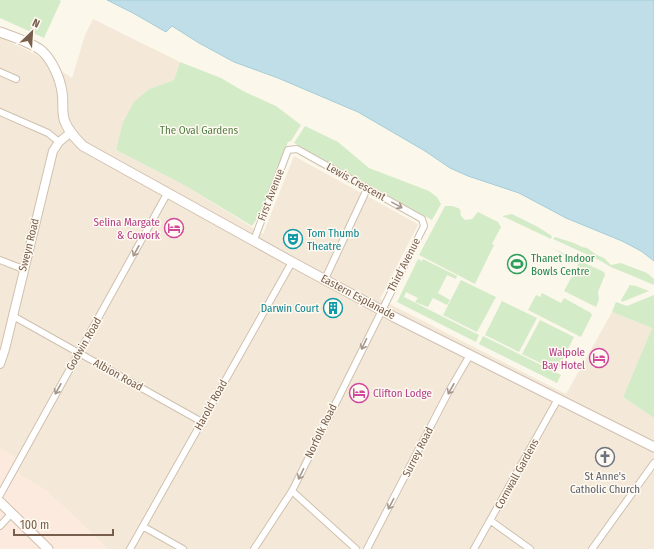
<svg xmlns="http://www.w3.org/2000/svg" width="654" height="549" viewBox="0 0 654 549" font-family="'Fira Sans Condensed',sans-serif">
  <rect width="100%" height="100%" fill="#fcf7eb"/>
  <!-- residential -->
  <path fill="#f4e9d9" d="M93,19l87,43 -6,18 -25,9 -29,47 -4,14 68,35 79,49 31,-78 122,67 2,2 -38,74 186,95 46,-82 40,16 -29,69 31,21v131h-546l-61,-58 -27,-16 -9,-9 -11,7v-436l37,18 35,23 13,-43z"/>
  <!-- commercial -->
  <path fill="#fceadf" d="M0,448l16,9 -5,9 9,9 27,16 61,58h-108z"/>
  <!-- green -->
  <path fill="#d4ebc8" d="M0,0h59l2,1 -17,37 -44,-20z
    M180,62l41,16 22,13 33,15 25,19 -10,16 -3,1 -27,71 -9,13 -68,-41 -68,-35 7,-28 11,-20 15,-13 25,-9z
    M305,126l33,16 31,26 60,23 8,6 4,7 -9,16 -138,-77z
    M445,206h8l7,3 1,7 4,4 7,-1 6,-7 20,10 3,5 -9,17 2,1 -19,39 -56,-29z
    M512,214l26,13 14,9 -1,3 -49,-23z
    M555,237l19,6 8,4 5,1 10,7 7,3 7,7 10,-2 26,10 7,6v6l-43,-18 -14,-8 -44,-20z
    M550,247l54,25 1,3 -7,17 1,7 -3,8 -32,-16 15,-28z
    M418,259l4,2 1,-2 34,17 -1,3 -9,-4 -9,18 12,7 -3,5 -14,-7 -5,9 -13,-5 3,-4 -12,-6 -2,5 75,38 -3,7 -79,-40z
    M461,280l35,17 -19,35 -34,-17z
    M630,285l6,1 13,5 -27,11 -1,-2z
    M542,293l19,10 3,-5 27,15 1,2 -11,22 -53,-27 8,-15 4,2z
    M654,295v123l-31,-21 29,-69 -40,-16 4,-10 11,4z
    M502,301l35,17 -18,34 -34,-17z
    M540,320l34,17 -17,34 -35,-17z
    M483,336l78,39 -4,8 -78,-39z"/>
  <!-- water -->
  <path fill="#bfdee7" stroke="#a5cdd8" d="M107,0h547v261l-13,-10 -19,-10 -56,-23 -47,-25 -51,-17 -18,-8 -25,-17 -67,-39 -80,-34 -44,-16 -35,-19 -27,-17 -6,6 -33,-19z"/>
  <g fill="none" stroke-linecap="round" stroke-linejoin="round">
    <!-- minor casing -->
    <g stroke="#cfc0af" stroke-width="8">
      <path id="minor" d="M0,72l16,7
        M0,112l48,21 11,9
        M0,260l23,9
        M325,279l42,-90
        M13,316l189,106
        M292,491l64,58
        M0,495l168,-303
        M491,521l39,28
        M0,526l11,-12
        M144,527l39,22
        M130,549l162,-287
        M254,549l38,-58 132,-265 -2,-7 -125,-70 -9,1 -34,90
        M367,549l82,-158 21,-36
        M474,549l84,-150
        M592,549l62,-86"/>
    </g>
    <!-- tertiary casing -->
    <g stroke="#cfc0af" stroke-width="10">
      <path id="tertiary" d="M0,364l5,-15 48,-198 6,-9 11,-9"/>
    </g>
    <!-- secondary casing -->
    <g stroke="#d2c0ae" stroke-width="11">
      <path id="secondary" d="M0,32c13,5 31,10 42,19 10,9 18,27 20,41 2,10 -1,20 3,30 4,10 11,17 18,24l209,116 102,55 260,130
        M0,502l48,47"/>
    </g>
    <!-- minor -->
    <use href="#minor" stroke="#fff" stroke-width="6"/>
    <!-- tertiary -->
    <use href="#tertiary" stroke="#fff" stroke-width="8"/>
    <!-- secondary -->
    <use href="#secondary" stroke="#fff" stroke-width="9"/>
  </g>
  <!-- one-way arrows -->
  <defs><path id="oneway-shaft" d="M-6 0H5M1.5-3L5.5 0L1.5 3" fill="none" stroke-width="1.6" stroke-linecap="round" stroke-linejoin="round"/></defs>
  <g stroke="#a7978b">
    <use href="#oneway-shaft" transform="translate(397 205) rotate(29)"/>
    <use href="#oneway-shaft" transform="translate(136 251) rotate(119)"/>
    <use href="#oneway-shaft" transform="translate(364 344) rotate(116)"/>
    <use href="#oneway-shaft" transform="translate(58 389) rotate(119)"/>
    <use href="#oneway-shaft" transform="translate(451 389) rotate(119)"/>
    <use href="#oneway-shaft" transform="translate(301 474) rotate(116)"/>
    <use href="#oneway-shaft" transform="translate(391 504) rotate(118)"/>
  </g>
  <!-- icons -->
  <defs>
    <g id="hotel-ring" transform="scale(1)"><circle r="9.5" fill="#fffaf1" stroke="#d1479c" stroke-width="1.5"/><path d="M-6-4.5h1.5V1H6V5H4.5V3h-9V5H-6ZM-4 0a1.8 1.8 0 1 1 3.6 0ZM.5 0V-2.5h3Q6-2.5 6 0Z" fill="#d1479c"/></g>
    <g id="theatre-ring" transform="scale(1)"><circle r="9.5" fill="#fffaf1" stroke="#0f9aa8" stroke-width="1.5"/><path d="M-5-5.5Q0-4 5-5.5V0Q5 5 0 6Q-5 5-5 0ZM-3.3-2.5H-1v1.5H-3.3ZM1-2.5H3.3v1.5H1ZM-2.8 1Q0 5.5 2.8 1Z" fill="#0f9aa8"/></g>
    <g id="stadium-ring" transform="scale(1)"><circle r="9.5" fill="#fffaf1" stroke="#2e9e5b" stroke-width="1.5"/><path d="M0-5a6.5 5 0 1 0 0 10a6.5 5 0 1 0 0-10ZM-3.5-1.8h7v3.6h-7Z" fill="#2e9e5b"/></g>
    <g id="building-ring" transform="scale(1)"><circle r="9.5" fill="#fffaf1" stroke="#0f9aa8" stroke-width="1.5"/><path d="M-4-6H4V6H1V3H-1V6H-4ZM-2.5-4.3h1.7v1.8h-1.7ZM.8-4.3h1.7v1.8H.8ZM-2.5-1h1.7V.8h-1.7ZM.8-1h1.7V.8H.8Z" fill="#0f9aa8"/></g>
    <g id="church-ring" transform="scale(1)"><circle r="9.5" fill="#fffaf1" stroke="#6b7280" stroke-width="1.5"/><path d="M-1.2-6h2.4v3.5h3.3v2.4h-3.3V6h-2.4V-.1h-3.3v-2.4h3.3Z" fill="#6b7280"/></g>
  </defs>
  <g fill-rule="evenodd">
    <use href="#hotel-ring" x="174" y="228"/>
    <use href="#theatre-ring" x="293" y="239"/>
    <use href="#stadium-ring" x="517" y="264"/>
    <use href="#building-ring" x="333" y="308"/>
    <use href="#hotel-ring" x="599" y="358"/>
    <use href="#hotel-ring" x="359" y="393"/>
    <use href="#church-ring" x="605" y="457"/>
  </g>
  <g text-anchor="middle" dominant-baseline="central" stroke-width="3" stroke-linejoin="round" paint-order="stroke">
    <!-- park labels -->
    <g font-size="11" fill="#527d45" stroke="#fffaf1">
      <text x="199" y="130">The Oval Gardens</text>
    </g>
    <!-- street labels -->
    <g font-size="11" fill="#785f4d" stroke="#fffaf1">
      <text transform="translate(356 182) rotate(29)">Lewis Crescent</text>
      <text transform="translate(271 195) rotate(-69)">First Avenue</text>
      <text transform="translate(29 245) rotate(-76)">Sweyn Road</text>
      <text transform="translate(404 265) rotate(-63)">Third Avenue</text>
      <text transform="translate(358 297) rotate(28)">Eastern Esplanade</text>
      <text transform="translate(84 344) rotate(-60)">Godwin Road</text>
      <text transform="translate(118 375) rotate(29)">Albion Road</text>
      <text transform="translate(211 405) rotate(-61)">Harold Road</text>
      <text transform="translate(321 431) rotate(-64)">Norfolk Road</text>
      <text transform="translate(418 452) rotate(-63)">Surrey Road</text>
      <text transform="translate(517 474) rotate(-61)">Cornwall Gardens</text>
    </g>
    <!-- hotel labels -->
    <g font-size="11" fill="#b23c85" stroke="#fffaf1" text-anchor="end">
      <text x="160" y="222">Selina Margate<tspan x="160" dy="13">&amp; Cowork</tspan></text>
      <text x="585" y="352">Walpole<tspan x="585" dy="13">Bay Hotel</tspan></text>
      <text x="373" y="393" text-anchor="start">Clifton Lodge</text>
    </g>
    <!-- culture labels -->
    <g font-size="11" fill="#0d838f" stroke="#fffaf1" text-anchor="start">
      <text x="307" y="233">Tom Thumb<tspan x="307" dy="13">Theatre</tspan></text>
      <text x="319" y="308" text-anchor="end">Darwin Court</text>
    </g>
    <!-- leisure labels -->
    <g font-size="11" fill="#27864d" stroke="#fffaf1" text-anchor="start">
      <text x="531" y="258">Thanet Indoor<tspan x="531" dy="13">Bowls Centre</tspan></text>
    </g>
    <!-- worship labels -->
    <g font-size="11" fill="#5b616d" stroke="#fffaf1">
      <text x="605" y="476">St Anne's<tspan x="605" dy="13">Catholic Church</tspan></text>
    </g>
  </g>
  <!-- north arrow -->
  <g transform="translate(32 32) rotate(25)" stroke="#fffaf1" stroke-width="3" paint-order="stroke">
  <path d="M0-3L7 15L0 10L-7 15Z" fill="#785f4d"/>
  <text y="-6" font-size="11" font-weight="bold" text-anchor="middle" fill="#785f4d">N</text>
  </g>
  <!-- scale -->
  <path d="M14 529v6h99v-6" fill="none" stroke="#785f4d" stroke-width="2"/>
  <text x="20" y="529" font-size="12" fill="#785f4d" stroke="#fffaf1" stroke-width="3" paint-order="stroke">100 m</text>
</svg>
